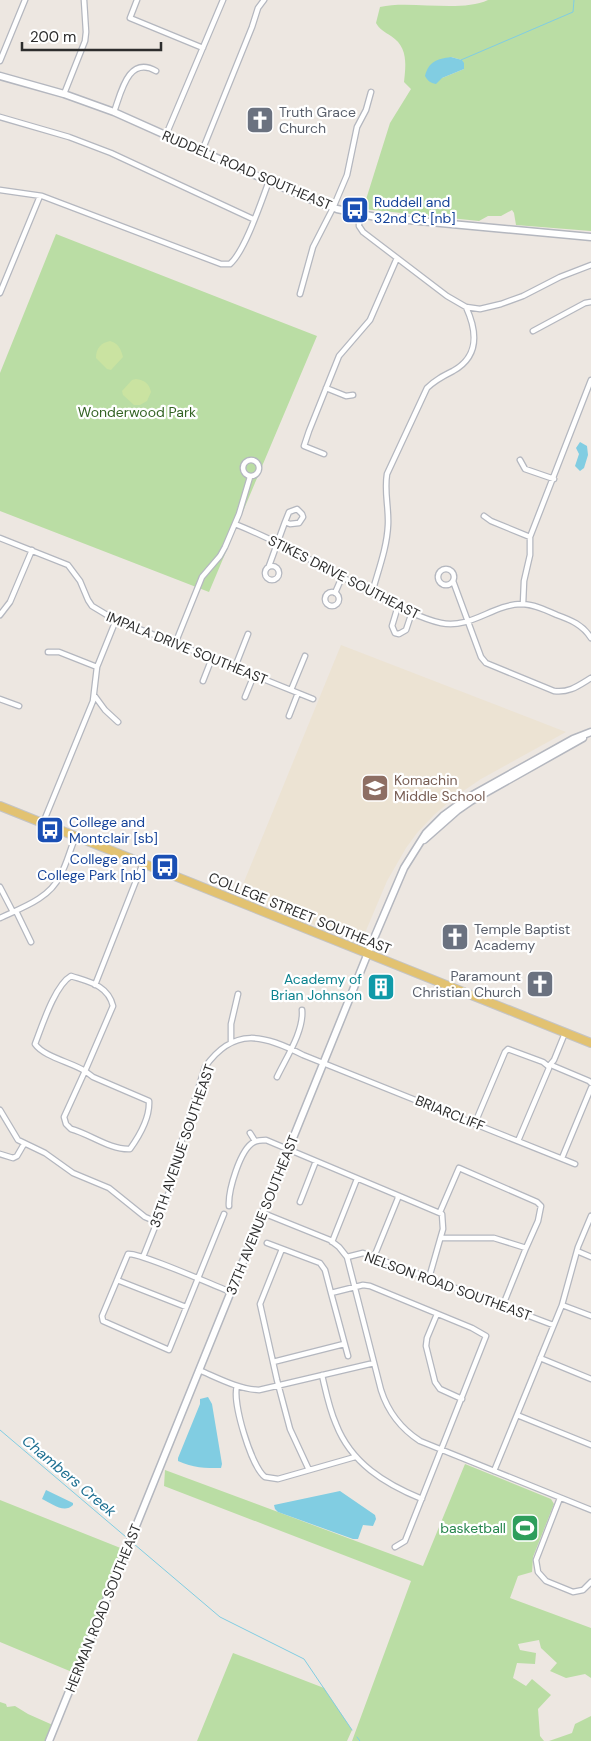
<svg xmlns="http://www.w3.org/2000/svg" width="591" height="1741" viewBox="0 0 591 1741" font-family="'DM Sans',sans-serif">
  <rect width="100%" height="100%" fill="#ede7e1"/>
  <!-- education -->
  <path fill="#ece3d3" d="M341,645l225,87 -85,47 -25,17 -22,19 -17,18 -11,15 -19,33 -25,59 -6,2 -117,-48z"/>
  <!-- green -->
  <path fill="#badda4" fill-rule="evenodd" d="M488,0h103v231l-75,-6 -2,-12 -2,-3 -11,6h-13l-9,5 -116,-12 27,-86 21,-34 -7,-7c2,-18 4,-35 -13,-46 -6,-4 -12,-7 -15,-13l4,-16c30,-7 80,6 108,-7zM451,57l11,3 2,9 -22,9z
    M56,234l261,102 -108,256 -209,-81v-138z
    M465,1464l86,35 3,5 -21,53 -1,15 -14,4 -8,22 81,30v50l-6,-4 -19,4 -16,-7 7,-8 -16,-15 -2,-8 -21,4 2,6 16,3 -1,11 -18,-1 -4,15 13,8 6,-7 19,16 -13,14 2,27 4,5h-192l59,-160 -247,-95 1,-16 258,96z
    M0,1500l123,49 -51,123 -72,-30z
    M233,1653l91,35 28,42 -5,11h-150z
    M0,1702l6,2 1,3 8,-1 13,8 27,12 -6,15h-49z
    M591,1716v25h-42l23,-8 3,-9z"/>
  <!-- pitch -->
  <path fill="#cae3a1" d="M110,341c8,2 11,8 13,16l-12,13 -4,-1 -11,-11c0,-10 5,-15 14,-17z
    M136,379c8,1 13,4 15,13l-4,9 -7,4h-6l-11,-10 -1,-4 10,-11z"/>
  <!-- water -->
  <path fill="#81cde2" d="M451,57l11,3 2,3v6l-22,9 -6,6c-6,-1 -8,-3 -11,-8 4,-15 12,-17 26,-19z
    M580,442l7,4 1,9 -4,13 -4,3 -5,-5 4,-12 -3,-6z
    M208,1397l4,7 10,60 -1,4c-16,0 -28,0 -43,-7v-3l22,-54v-5z
    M46,1490l27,13v2c-9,9 -22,-2 -31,-6z
    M340,1491l35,24 1,4 -3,7 -10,-1 -5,14h-5l-75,-27 -3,-3 -1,-4z"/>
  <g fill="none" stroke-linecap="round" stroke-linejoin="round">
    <!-- stream -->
    <path stroke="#81cde2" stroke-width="1" d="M461,60l112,-48 1,-12
      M0,1430l126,107
      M134,1544l86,73 84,42 48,71
      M357,1737l3,4"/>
    <!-- street casing -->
    <g stroke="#b4b7bf" stroke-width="7">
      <path id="street" d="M137,0l-7,18 73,30
        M0,61l25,-61
        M64,94l21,-53 1,-9 -2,-32
        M114,112c7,-19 14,-57 42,-41
        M0,117l69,20 42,16 142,66
        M166,135l57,-135
        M202,151l50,-124 6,-19 6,-8
        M0,190l42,6 179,68h9c15,-13 31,-62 39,-83
        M359,214v12l4,6 84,64 19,11 14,2 21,-5 22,-8 37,-19 31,-12
        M0,293l40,-97
        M300,294l13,-47 20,-39 14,-33 10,-48 9,-17 5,-18
        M533,331l52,-28 6,-1
        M326,388l20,8 7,-1
        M324,454l-20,-8 5,-15 30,-75 31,-36 27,-62
        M243 468a8 8 0 1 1 16 0a8 8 0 1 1-16 0Z
        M520,460l5,9 29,10
        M297,509l5,5 1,3 -4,6 -9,1 -5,-2 4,-10z
        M484,516l7,5 39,16
        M235,524c45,18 87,42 129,65 22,11 54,29 77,34 30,6 51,-18 80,-19 12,0 25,6 36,11 14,5 26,10 34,23
        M0,538l68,27 12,16 8,19 4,6 20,12 201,81
        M265 573a7 7 0 1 1 14 0a7 7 0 1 1-14 0Z
        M269,566l16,-44
        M438 577a8 8 0 1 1 16 0a8 8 0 1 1-16 0Z
        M453,581l28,76 5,6 68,28c15,2 24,-5 37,-13
        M325 599a7 7 0 1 1 14 0a7 7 0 1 1-14 0Z
        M335,593l7,-16
        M372,593c6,-22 15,-45 16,-68 1,-17 -4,-33 -1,-51l40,-86c8,-8 16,-12 26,-17 27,-15 24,-40 13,-64
        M523,604l1,-23 6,-26v-18l61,-157
        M398,606l-6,20 3,7 4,1 7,-4 6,-18
        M0,615l10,-13 22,-52
        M175,644l27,-67 18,-21 5,-9 14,-33 11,-37
        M48,652h11l38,15
        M235,667l13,-33
        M203,681l9,-23
        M291,690l14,-34
        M94,695l11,15 13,12
        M245,697l9,-22
        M0,699l19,7
        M289,716l9,-23
        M43,823l50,-122 4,-34 19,-47
        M0,887l13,25
        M16,911l15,31
        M0,918c21,-10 49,-19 60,-42 7,-12 10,-27 16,-40
        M71,976c18,6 37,9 42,30l-28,65c-14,-9 -41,-14 -50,-27 7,-18 20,-59 36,-68z
        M95,985l48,-122
        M231,1042v-18l7,-30
        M551,1065l38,16 2,2
        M549,1066l5,-6 11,-27
        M85,1071l8,6 56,24c1,16 -9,34 -19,48 -20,1 -40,-15 -59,-20l-5,-5 -2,-7z
        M277,1077c9,-19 27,-46 25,-67
        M0,1110l18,30 27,13 28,20 36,15 36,29 12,5
        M475,1123l30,-71 3,-3 35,13 5,4 1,2 -31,73
        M250,1133l5,8
        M0,1154l13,4 4,-2 7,-12
        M562,1158l29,-70
        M397,1195l45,19 1,15 -14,49
        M300,1202l16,-41
        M229,1206c-1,-15 11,-57 25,-64 4,-2 7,-2 12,-2l131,55 1,3 -24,59
        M440,1212l19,-44 78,34 4,4 -3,15 -12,27
        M263,1213l67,27 9,7 8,10 16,-4 190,72
        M224,1214l-55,136 -66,-29 -1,-5 26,-62c11,-2 87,32 103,38
        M591,1216l-13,31 -16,58 29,11
        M441,1238h53l32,10 -23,57
        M332,1242l25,-63
        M267,1243l53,20 5,7 6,23 32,-8 7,1 102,42 14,8 -81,205 -10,6
        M282,1249l-22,55 17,76 13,49 19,41
        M577,1251l14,6
        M143,1257l28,-70 6,-31 28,-89c29,-41 59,-32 98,-12l272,109
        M347,1257l34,133c7,22 19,38 39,51l171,69
        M117,1280l69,27
        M331,1293l17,63
        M437,1314l-10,24 -1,8 9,36 5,7 22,10
        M540,1358l51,21
        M273,1362l71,-18
        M199,1370c19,8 39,19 60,20l115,-27
        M322,1375c4,17 7,33 14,49 15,39 49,60 86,75
        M237,1386c-5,16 14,80 28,91l13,2 77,-22
        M517,1415l74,30
        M494,1471l68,-166
        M560,1498l-24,62 2,12 8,9 27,11 10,-2 8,-8"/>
    </g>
    <!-- secondary casing -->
    <g stroke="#b4b7bf" stroke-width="9">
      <path id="secondary" d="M0,76l64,18 50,18 190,85 33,12 39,8 215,20
        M424,840l34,-30 13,-9 112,-63
        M49,1741l323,-798 32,-75 22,-35 17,-17 26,-19 104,-58 18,-7"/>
    </g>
    <!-- primary casing -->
    <g stroke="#c4c4c4" stroke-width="10">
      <path id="primary" d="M0,806l591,237"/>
    </g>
    <!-- street -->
    <use href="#street" stroke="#fff" stroke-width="4.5"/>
    <!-- secondary -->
    <use href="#secondary" stroke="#fff" stroke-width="6"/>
    <!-- primary -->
    <use href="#primary" stroke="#e2c271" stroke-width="8"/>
  </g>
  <!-- icons -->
  <defs>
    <g id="church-square" transform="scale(1.4375)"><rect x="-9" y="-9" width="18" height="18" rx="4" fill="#6b7280" stroke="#fff"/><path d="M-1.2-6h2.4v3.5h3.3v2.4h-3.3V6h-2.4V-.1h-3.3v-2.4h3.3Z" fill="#fff"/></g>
    <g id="bus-square" transform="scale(1.4375)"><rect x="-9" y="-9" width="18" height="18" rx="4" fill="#1a4fb4" stroke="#fff"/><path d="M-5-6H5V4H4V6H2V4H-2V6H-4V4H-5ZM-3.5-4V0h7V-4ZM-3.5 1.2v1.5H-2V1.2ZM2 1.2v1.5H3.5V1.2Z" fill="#fff"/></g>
    <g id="school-square" transform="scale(1.4375)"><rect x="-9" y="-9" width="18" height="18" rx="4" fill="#8d6e63" stroke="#fff"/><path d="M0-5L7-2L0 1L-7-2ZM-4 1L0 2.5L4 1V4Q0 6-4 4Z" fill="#fff"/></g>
    <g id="building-square" transform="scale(1.4375)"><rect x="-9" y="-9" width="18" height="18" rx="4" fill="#0f9aa8" stroke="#fff"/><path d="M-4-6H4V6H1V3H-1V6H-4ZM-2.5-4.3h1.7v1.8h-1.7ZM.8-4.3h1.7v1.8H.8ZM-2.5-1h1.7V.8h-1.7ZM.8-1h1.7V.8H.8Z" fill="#fff"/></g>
    <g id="stadium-square" transform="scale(1.4375)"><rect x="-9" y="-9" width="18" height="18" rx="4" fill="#2e9e5b" stroke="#fff"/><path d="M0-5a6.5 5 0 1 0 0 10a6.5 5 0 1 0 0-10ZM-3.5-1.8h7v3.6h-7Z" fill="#fff"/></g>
  </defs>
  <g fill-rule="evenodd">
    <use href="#church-square" x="260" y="120"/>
    <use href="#bus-square" x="355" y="210"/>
    <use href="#school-square" x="375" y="788"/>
    <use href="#bus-square" x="50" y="830"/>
    <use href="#bus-square" x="165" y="867"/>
    <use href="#church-square" x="455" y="937"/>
    <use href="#church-square" x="540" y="984"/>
    <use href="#building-square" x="381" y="987"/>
    <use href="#stadium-square" x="525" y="1528"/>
  </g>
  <g text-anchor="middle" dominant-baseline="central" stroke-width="4.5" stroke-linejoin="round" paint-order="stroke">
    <!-- worship labels -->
    <g font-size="14" fill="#5b616d" stroke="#fff" text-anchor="start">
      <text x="279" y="112">Truth Grace<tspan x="279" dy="16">Church</tspan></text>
      <text x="474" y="929">Temple Baptist<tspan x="474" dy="16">Academy</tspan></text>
      <text x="521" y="976" text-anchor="end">Paramount<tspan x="521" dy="16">Christian Church</tspan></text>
    </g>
    <!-- street labels -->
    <g font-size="14" fill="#2d2d2d" stroke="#fff">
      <text transform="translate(247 170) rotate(23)">RUDDELL ROAD SOUTHEAST</text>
      <text transform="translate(344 577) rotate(27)">STIKES DRIVE SOUTHEAST</text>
      <text transform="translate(187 648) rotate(22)">IMPALA DRIVE SOUTHEAST</text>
      <text transform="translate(300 913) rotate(22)">COLLEGE STREET SOUTHEAST</text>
      <text transform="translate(450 1113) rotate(22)">BRIARCLIFF</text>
      <text transform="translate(182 1146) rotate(-71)">35TH AVENUE SOUTHEAST</text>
      <text transform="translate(262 1215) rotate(-68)">37TH AVENUE SOUTHEAST</text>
      <text transform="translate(448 1286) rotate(20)">NELSON ROAD SOUTHEAST</text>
      <text transform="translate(103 1608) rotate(-68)">HERMAN ROAD SOUTHEAST</text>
    </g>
    <!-- transit labels -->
    <g font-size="14" fill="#164399" stroke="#fff" text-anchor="start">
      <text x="374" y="202">Ruddell and<tspan x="374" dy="16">32nd Ct [nb]</tspan></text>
      <text x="69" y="822">College and<tspan x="69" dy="16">Montclair [sb]</tspan></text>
      <text x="146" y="859" text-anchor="end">College and<tspan x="146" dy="16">College Park [nb]</tspan></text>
    </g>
    <!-- park labels -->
    <g font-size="14" fill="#346324" stroke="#fff">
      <text x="137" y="412">Wonderwood Park</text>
    </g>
    <!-- education labels -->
    <g font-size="14" fill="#785e54" stroke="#fff" text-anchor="start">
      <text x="394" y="780">Komachin<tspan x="394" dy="16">Middle School</tspan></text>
    </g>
    <!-- culture labels -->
    <g font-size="14" fill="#0d838f" stroke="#fff" text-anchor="end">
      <text x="362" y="979">Academy of<tspan x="362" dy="16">Brian Johnson</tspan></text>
    </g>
    <!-- leisure labels -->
    <g font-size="14" fill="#27864d" stroke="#fff" text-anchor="end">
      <text x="506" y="1528">basketball</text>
    </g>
    <!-- water labels -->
    <g font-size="15" font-style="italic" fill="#1d6f91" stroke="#fff">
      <text transform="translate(69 1476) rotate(40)">Chambers Creek</text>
    </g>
  </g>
  <!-- scale -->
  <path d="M22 42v8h139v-8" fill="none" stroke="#2d2d2d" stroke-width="2.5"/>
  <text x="30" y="42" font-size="15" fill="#2d2d2d" stroke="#ffffff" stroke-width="4" paint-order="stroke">200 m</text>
</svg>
